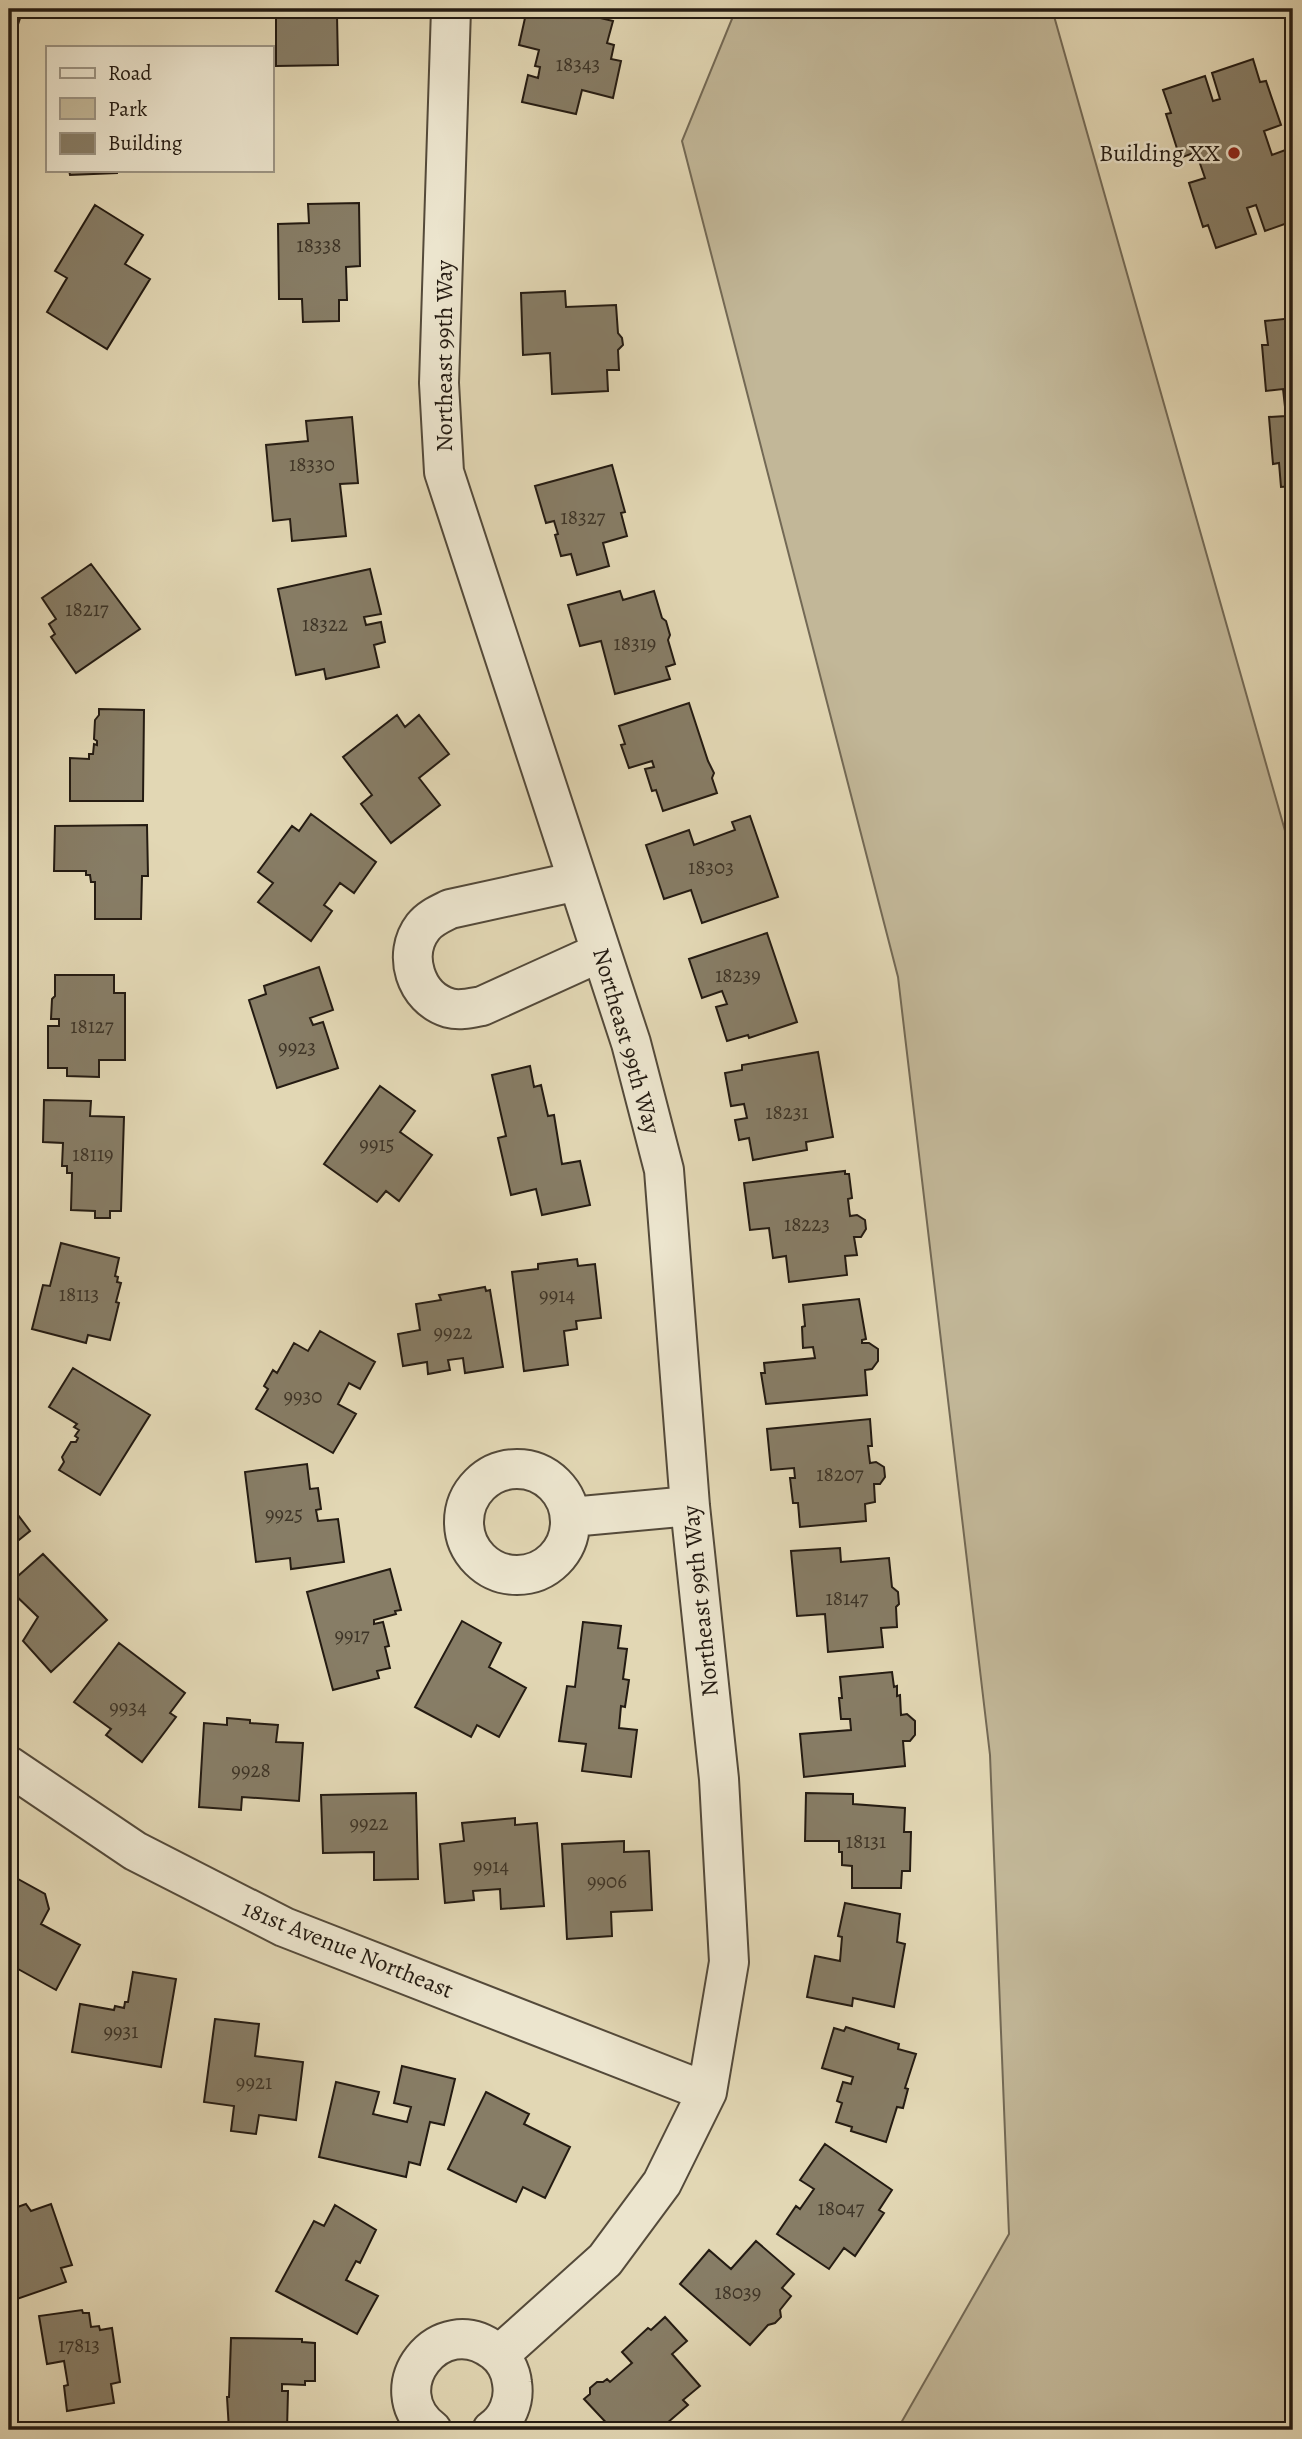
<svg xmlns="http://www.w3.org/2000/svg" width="1302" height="2439" viewBox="0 0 1302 2439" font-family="Alegreya,serif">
  <rect width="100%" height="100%" fill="#e2d7b4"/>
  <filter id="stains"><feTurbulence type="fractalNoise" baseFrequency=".00286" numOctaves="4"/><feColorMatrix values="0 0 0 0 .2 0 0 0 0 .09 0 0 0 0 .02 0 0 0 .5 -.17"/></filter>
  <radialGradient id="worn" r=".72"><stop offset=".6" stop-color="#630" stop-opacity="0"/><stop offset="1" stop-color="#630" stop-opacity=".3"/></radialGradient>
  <!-- green -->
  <path fill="#c2b798" stroke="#736955" stroke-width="2" d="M736,9h316l241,850v1571h-396l112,-196 -19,-479 -92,-778 -216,-836z"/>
  <!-- building -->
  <path fill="#877d66" stroke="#241b12" stroke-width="2" d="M9,9h14l-14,43z
    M276,9h84v6h-23l1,50 -62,1z
    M527,9h48v3l38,9 -6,22 7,2 -3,14 10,2 -8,37 -31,-8 -6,24 -54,-12 6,-27 10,3 2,-11 -5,-1 4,-16 -20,-5z
    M1253,59l7,23 6,-1 15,44 -17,6 8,24 16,-6 5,15v57l-28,10 -9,-26 -9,3 9,26 -40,14 -8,-23 -5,2 -14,-44 16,-5 -9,-26 -16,6 -14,-44 5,-1 -8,-23 42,-14 8,25 7,-2 -8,-26z
    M69,170h48v3l-47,2z
    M359,203l1,63 -14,1 1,33h-8v21l-36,1 -1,-23h-23l-1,-75 31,-1 -1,-19z
    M95,205l48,30 -18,29 25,15 -43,70 -60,-37 20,-34 -12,-7z
    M565,291l1,16 50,-2 2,28 4,5 1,7 -5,5 1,20h-12l1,21 -56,3 -2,-41 -27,2 -2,-62z
    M1293,318v168l-12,1 -2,-24 -6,1 -4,-47 17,-1 -3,-27 -17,2 -4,-46h6l-3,-24z
    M352,417l6,66 -18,1 6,52 -54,5 -2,-22 -17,2 -7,-76 42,-4 -2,-20z
    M612,465l13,47 -4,1 6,23 -24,7 6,23 -32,9 -6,-21 -10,2 -6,-21 3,-1 -4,-13 -8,2 -11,-37z
    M91,564l49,65 -64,44 -25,-36 4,-3 -6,-10 7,-5 -14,-21z
    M370,569l11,45 -17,3 2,8 15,-3 4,20 -11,3 5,22 -53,12 -2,-10 -28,6 -18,-86z
    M620,591l3,9 31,-9 8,27 4,3 4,14 -2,5 7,24 -9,3 4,12 -55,15 -14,-53 -21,5 -12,-41z
    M689,703l19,58 6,12 -2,5 5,15 -54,18 -7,-21 -4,1 -7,-22 9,-2 -2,-6 -23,7 -8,-23 4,-1 -6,-18z
    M99,709l45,1 -1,91h-73v-43l19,1v-5h4l1,-10 3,1v-4l-3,-2 1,-19 4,-5z
    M397,715l8,12 14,-12 30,39 -30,24 21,27 -49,38 -30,-39 11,-9 -29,-38z
    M311,814l65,48 -22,31 -14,-10 -16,22 8,6 -21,30 -53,-39 15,-19 -15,-11 34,-46 7,5z
    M750,816l28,81 -76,26 -11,-33 -27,9 -18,-54 43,-15 5,15 41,-15 -3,-8z
    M147,825l1,51h-6l-1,43h-46v-37h-4l-1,-7h-4v-4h-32l1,-45z
    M767,933l30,89 -48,16 -1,-3 -21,6 -11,-34 11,-3 -5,-13 -20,7 -13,-39z
    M319,967l14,43 -23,8 3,7 10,-3 15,46 -61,20 -28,-88 17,-6 -2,-8z
    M55,975h59v18h11v67h-26v17l-32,-1v-8h-19v-42h11v-7h-8l1,-20 3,-3z
    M818,1052l15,85 -27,5 1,8 -54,10 -4,-22 -10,2 -4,-20 12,-2 -3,-14 -13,2 -6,-33 17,-3v-5z
    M530,1066l4,21 7,-2 7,31 6,-1 8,49 18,-3 10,44 -48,10 -6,-26 -25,6 -13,-57 8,-2 -14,-61z
    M380,1086l35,25 -15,21 32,23 -33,46 -13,-10 -9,11 -53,-38z
    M44,1100l47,1 -1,15 34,1 -3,94h-11v7h-15v-7l-24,-1 1,-37h-5v-7h-5l1,-23 -20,-1z
    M845,1171v3h4l3,24 -4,1 2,17 7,-1 8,5 1,9 -5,8h-7l3,18 -12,1 2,19 -58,7 -3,-26 -13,2 -4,-30 -19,2 -6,-47z
    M61,1243l58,15 -4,18 3,1 -1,5 4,1 -5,19 3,1 -9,37 -22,-5 -2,8 -54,-14 11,-44 7,1z
    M577,1259l1,7 17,-2 6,54 -25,3 1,8 -13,2 4,34 -44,6 -12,-99 26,-3v-5z
    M485,1287l1,4 4,-1 13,77 -38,6 -2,-15 -15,2 2,10 -22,4 -1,-12 -24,4 -5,-32 22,-4 -4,-26 25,-4 -2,-5z
    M859,1299l7,40 -4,1v3h7l9,6v12l-6,8 -7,1 2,25 -101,9 -5,-31h4l-1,-10 51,-5 -2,-11 -10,1 -1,-21 3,-1 -2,-21z
    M320,1331l55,31 -15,27 -11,-6 -11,21 18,10 -23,39 -77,-44 12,-20 -4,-3 9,-16 4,3 17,-30 14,8z
    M73,1368l77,47 -50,80 -41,-25 5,-8 -2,-5 9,-15h5l2,-4 -3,-2 4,-6 -5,-3 3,-3 -28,-17z
    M870,1419l2,27h-4l2,17 6,-1 8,5 1,10 -5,7h-6l1,18 -10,2 1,17 -66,6 -2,-24h-5l-3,-25h5l-1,-10 -23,2 -4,-41z
    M307,1464l3,25 8,-1 3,21 -5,1 2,11 20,-2 6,43 -53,7 -1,-11 -34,4 -11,-90z
    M9,1503l21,28 -21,17z
    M840,1548l1,14 48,-4 3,29 6,5 1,12 -3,3 1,20 -16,1 2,19 -55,5 -3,-38 -28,2 -6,-65z
    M43,1554l64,66 -56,52 -28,-31 15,-24 -29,-28v-5z
    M390,1569l11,41 -6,1 1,3 -22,6v4l9,-2 6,24 -4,1 5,21 -13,3 2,7 -46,12 -26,-98z
    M462,1621l39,22 -12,24 37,21 -27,49 -22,-12 -6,12 -56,-30z
    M583,1622l38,4 -3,22 9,1 -4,30 6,1 -4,27 -4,-1 -2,22 18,2 -6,47 -49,-6 4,-27 -27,-3 8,-55 8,1z
    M119,1643l66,50 -15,20 6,4 -34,45 -36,-27 5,-6 -37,-27z
    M892,1672l2,15 3,-1v10l3,-1 1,20 6,-1 8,7v14l-5,6h-7l2,25 -101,11 -4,-43 51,-4 -1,-11h-9l-2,-21h3l-2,-21z
    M227,1718l23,2v3l28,2 -2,17 27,1 -4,58 -57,-4 -1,13 -42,-3 5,-84 23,2z
    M416,1793l2,86 -44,1v-28l-51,1 -2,-58z
    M806,1793l47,1v10l52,4 -1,24h7l-1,39h-8l-1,17h-49v-22l-10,-1v-13h-3v-11h-34z
    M515,1818v7l22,-2 7,83 -43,3 -1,-20 -27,2 1,9 -29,3 -5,-59 24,-3 -2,-18z
    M624,1841v11l25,-1 3,59 -41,2 1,24 -45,3 -5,-95z
    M9,1874l36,20 4,15 -8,15 39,21 -24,45 -47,-26z
    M845,1903l55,11 -3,28 8,2 -11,63 -41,-9 -1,8 -45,-9 8,-41 25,5 2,-24 -4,-1z
    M133,1972l43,7 -15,88 -89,-15 8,-48 34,6 1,-4 9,2 1,-6h3z
    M215,2019l44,5 -4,32 48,6 -7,58 -37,-5 -3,19 -25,-3 3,-25 -30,-4z
    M846,2027l53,17 -1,5 18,5 -11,34 3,1 -5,19 -6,-1 -11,35 -35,-11 1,-4 -16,-5 6,-19 -5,-2 6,-19 8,2 2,-7 -31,-9 12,-40 10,3z
    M402,2066l53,13 -11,46 -14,-3 -10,43 -11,-3 -3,15 -87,-20 17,-75 43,10 -6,22 34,8 4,-15 -17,-4z
    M486,2092l43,22 -5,10 46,23 -25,51 -22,-11 -7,15 -68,-33z
    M825,2144l67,46 -13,20 5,3 -29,43 -11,-8 -15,21 -52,-35 19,-28 4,3 14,-20 -14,-9z
    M26,2204l5,7 20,-7 21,61 -11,3 5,14 -52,18 -5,-15v-75z
    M335,2205l41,25 -16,33 -4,-2 -10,19 32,16 -21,38 -81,-43 38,-70 10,5z
    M756,2241l38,33 -12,14 9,8 -11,14 1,7 -6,6 -7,2 -18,20 -70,-61 29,-34 22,19z
    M82,2310l1,3h6l2,14 8,-1 1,4 12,-2 8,54 -9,2 3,19 -47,8 -3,-25 4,-1 -4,-24 -17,3 -8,-48z
    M665,2317l22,24 -15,13 28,32 -17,14 5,5 -29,25h-12l-5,-5 -6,5h-23l-29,-31 6,-5v-6l7,-6h6l4,-3 3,3 22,-19 -10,-11 26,-24 3,2z
    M231,2338l71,1v3l13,1v38h-10v4l-23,-1v7h6l-1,39h-58l-2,-33h2z"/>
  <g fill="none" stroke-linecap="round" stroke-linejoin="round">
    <!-- minor casing -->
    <g stroke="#544a3a" stroke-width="42">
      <path id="minor" d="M451,9l-12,374 5,89 187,571 33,127 26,336 29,273 10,183 -22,130 -45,91 -57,77 -106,95
        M578,881l-128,28c-10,5 -20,9 -27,18 -21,27 -8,71 26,81 11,3 22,0 33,-2l119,-54
        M464 1522a53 53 0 1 1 106 0a53 53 0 1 1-106 0Z
        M571,1517l119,-11
        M9,1766l126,85 149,76 423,165
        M432,2430c-54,-41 8,-121 62,-79 10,7 17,20 18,32 3,18 -5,37 -20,47"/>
    </g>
    <!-- minor -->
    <use href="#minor" stroke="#ece5ce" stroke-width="38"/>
  </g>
  <!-- markers -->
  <circle fill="#8f2418" stroke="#ece5ce" stroke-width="2.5" cx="1234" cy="153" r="7"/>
  <g text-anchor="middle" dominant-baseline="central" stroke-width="5" stroke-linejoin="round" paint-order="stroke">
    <!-- number labels -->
    <g font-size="21" fill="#3d3427">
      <text x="578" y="64">18343</text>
      <text x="319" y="245">18338</text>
      <text x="312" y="464">18330</text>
      <text x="583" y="517">18327</text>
      <text x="87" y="609">18217</text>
      <text x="325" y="624">18322</text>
      <text x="635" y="643">18319</text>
      <text x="711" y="867">18303</text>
      <text x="738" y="975">18239</text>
      <text x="92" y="1026">18127</text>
      <text x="297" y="1047">9923</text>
      <text x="787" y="1112">18231</text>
      <text x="377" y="1144">9915</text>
      <text x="93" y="1154">18119</text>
      <text x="807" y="1224">18223</text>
      <text x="79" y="1294">18113</text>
      <text x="557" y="1295">9914</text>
      <text x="453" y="1332">9922</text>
      <text x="303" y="1396">9930</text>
      <text x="840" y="1474">18207</text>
      <text x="284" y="1514">9925</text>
      <text x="847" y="1598">18147</text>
      <text x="352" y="1635">9917</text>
      <text x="128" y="1707">9934</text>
      <text x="251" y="1770">9928</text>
      <text x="369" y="1823">9922</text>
      <text x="866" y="1841">18131</text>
      <text x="491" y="1866">9914</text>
      <text x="607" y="1881">9906</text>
      <text x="121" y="2031">9931</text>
      <text x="254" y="2082">9921</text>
      <text x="841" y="2208">18047</text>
      <text x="738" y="2292">18039</text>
      <text x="79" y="2345">17813</text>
    </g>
    <!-- poi labels -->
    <g font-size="24" fill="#241b12" stroke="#ece5ce" text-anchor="end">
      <text x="1220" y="153">Building XX</text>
    </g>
    <!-- street labels -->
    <g font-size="24" fill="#241b12" stroke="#ece5ce">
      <text transform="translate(444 356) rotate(-90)">Northeast 99th Way</text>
      <text transform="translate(627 1041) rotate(74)">Northeast 99th Way</text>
      <text transform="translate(700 1601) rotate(-96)">Northeast 99th Way</text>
      <text transform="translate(348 1949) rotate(22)">181st Avenue Northeast</text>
    </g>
  </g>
  <!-- margin -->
  <rect width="1302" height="2439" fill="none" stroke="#e2d7b4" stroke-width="35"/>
  <rect x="10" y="10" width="1281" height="2418" fill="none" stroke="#241b12" stroke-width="3.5"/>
  <rect x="18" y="18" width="1267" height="2404" fill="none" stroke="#241b12" stroke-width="2"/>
  <!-- legend -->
  <rect x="46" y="46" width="228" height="126" fill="#ece5ce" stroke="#9c9483" stroke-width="2"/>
  <rect x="60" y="68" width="35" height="10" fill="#ece5ce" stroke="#9c9483" stroke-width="2"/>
  <text x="108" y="80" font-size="21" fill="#241b12">Road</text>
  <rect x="60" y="98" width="35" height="21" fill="#c2b798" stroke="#9c9483" stroke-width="2"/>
  <text x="108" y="116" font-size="21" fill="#241b12">Park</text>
  <rect x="60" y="133" width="35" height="21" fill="#877d66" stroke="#9c9483" stroke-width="2"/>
  <text x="108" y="150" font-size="21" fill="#241b12">Building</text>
  <rect width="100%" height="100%" filter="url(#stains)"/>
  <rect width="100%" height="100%" fill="url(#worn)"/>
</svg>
